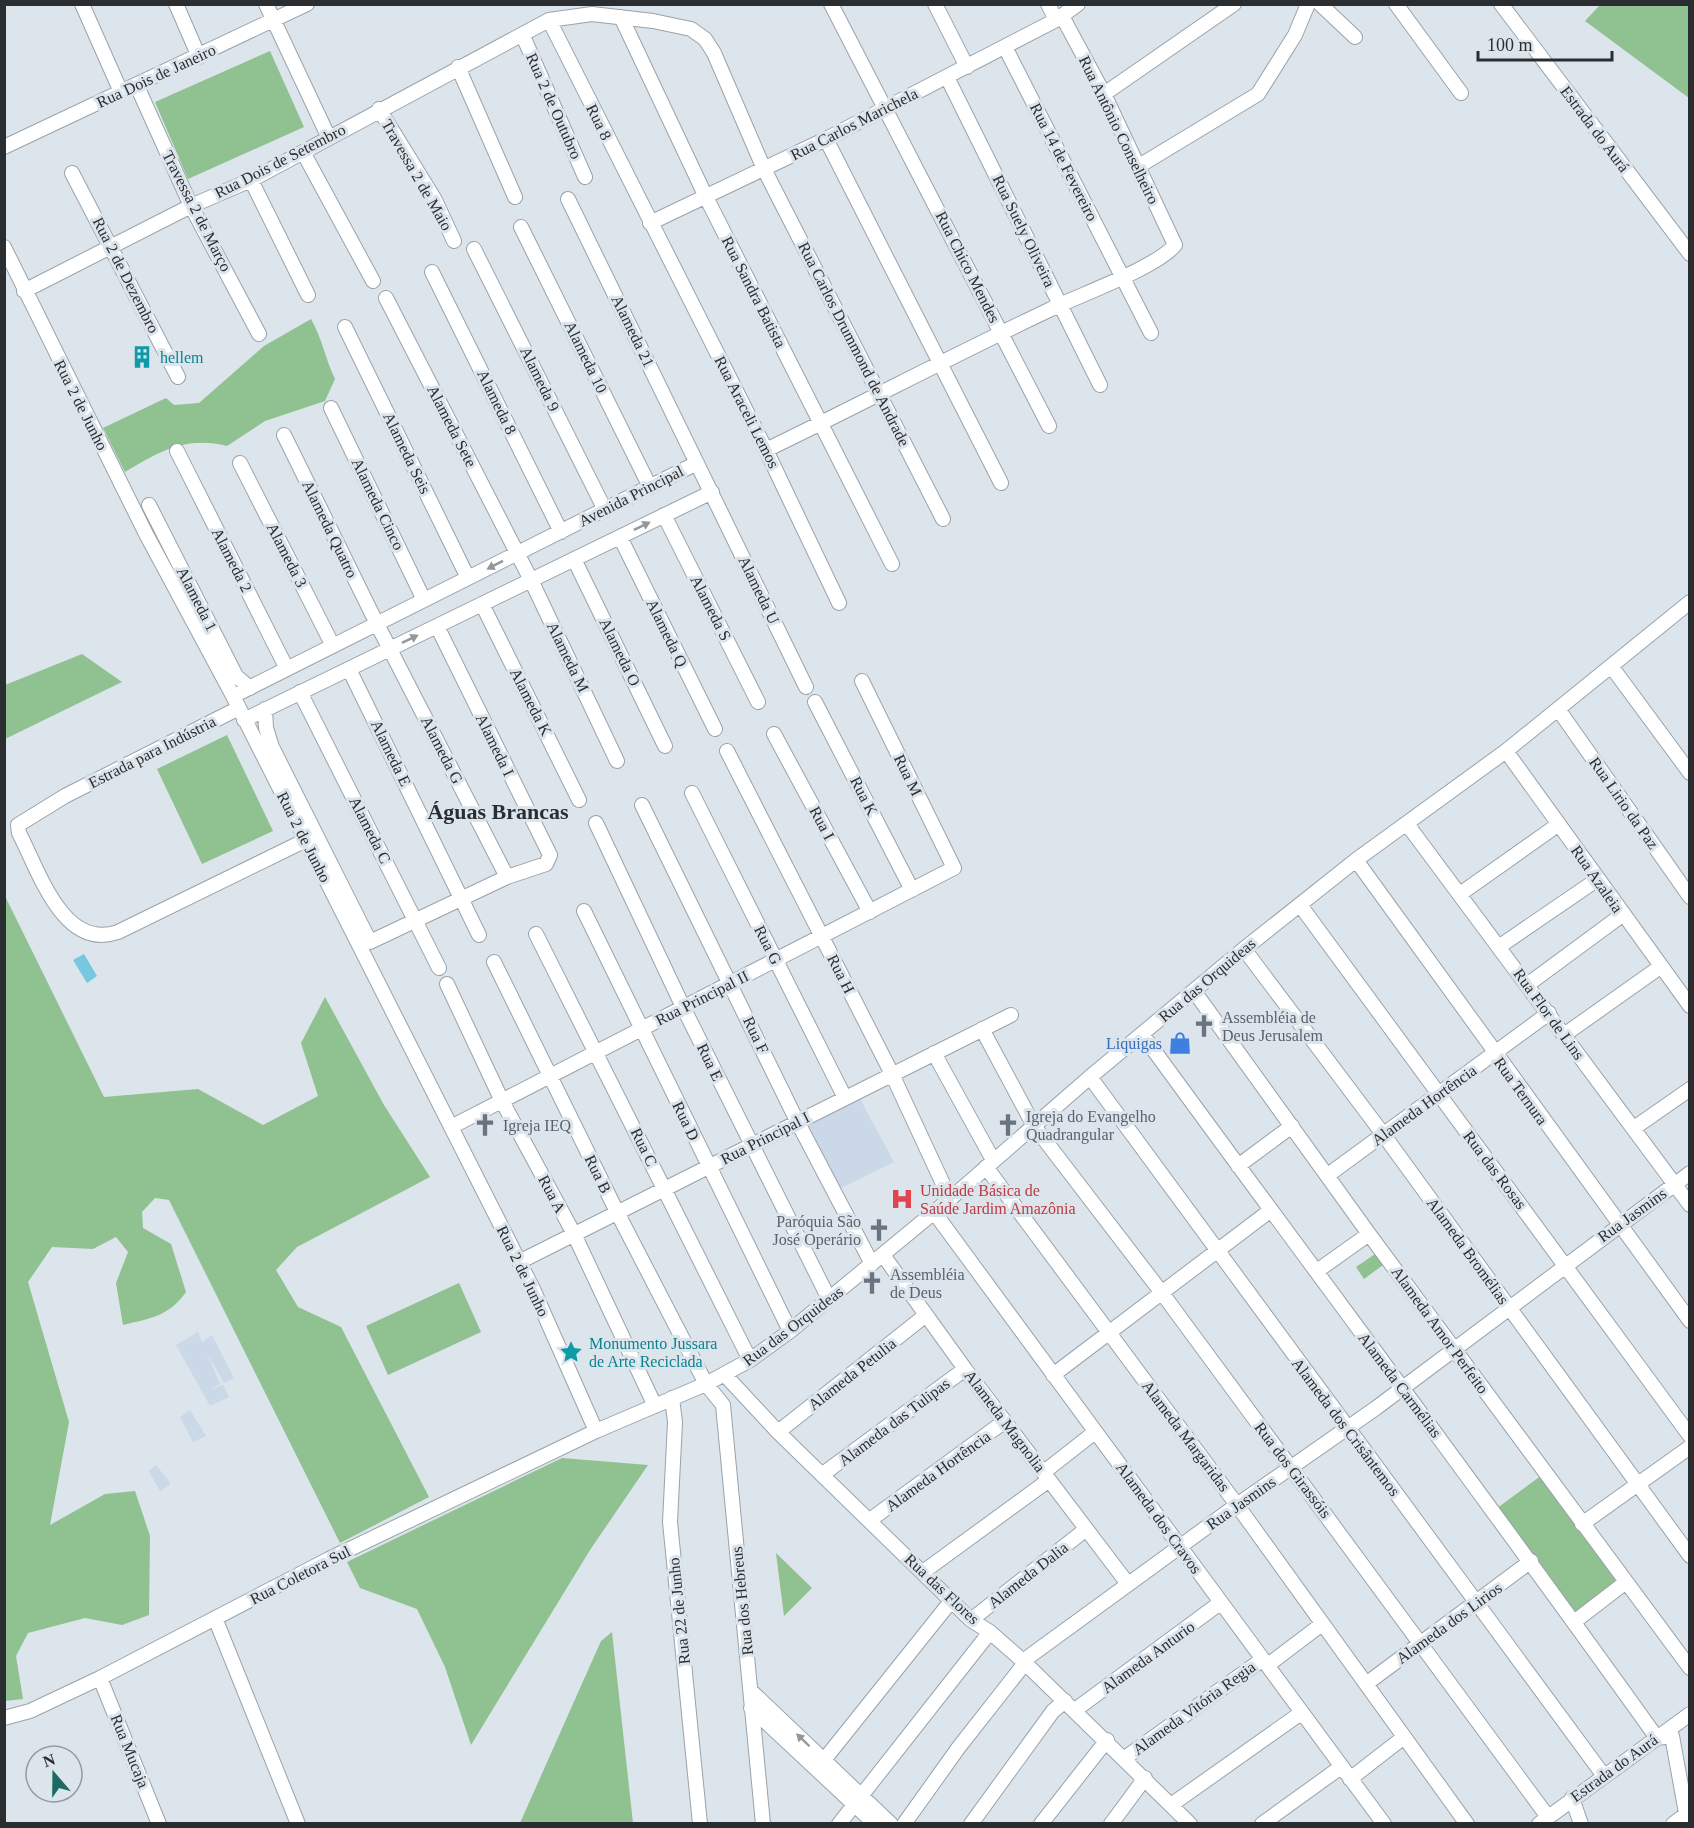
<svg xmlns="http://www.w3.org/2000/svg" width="1694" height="1828" viewBox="0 0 1694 1828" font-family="Georgia,serif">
  <rect width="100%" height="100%" fill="#dce4ec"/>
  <!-- built -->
  <path fill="#cbd8e7" d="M859,1097l35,65 -55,27 -31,-65z
    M198,1332l4,10 10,-7 22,43 -10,5 -18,-32 14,33 -11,6 14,-5 6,12 -19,9 -34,-61z
    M190,1410l16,26 -13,6 -13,-25z
    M156,1465l15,19 -11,7 -11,-20z"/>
  <!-- green -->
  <path fill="#90c190" d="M1600,5h89v93l-104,-77z
    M270,51l34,76 -116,52 -33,-77z
    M311,319c11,19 14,39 24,60l-10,22 -60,20 -38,25c-41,-10 -67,5 -102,26l-22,-44 63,-30 8,7 25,-2 65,-57z
    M82,654l40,28 -117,57v-54z
    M227,735l46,96 -71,33 -45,-95z
    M4,894l100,203 94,-8 65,36 55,-29 -17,-53 24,-46 59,108 46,72 -133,70 -21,23 22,37 43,20 88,170 -89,46 -171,-343 -14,-2 -13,14 1,16 28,16 15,48c-18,25 -35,26 -63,33l-7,-42 12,-31 -12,-15 -23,12 -41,-2 -24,35 41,140 -19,103 55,-31 30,-3 15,45 -1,79 -27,10 -37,-7 -57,15 -12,23 7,43 -18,2z
    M1375,1254l8,11 -19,14 -8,-12z
    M459,1283l22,49 -93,43 -22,-49z
    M562,1458l86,7 -58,85 -119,195 -26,-78 -28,-58 -57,-21 -13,-26z
    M1542,1475l79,104 -46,39 -79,-109z
    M776,1553l36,35 -28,28z
    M612,1632l21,191h-113l81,-182z"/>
  <!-- water -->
  <path fill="#77c7e1" d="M84,954l13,22 -10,7 -14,-23z"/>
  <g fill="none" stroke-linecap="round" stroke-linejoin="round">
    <!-- minor casing -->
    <g stroke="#9aa2aa" stroke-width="16">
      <path id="minor" d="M82,4l39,88
        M176,4l23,53
        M266,4l63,134
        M831,4l218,422
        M935,4l32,63
        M1048,4l8,16
        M1320,4l35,33
        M1396,4l65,89
        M1501,4l189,250
        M621,17l85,180 186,367
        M549,20l217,430 73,153
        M523,36l62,141
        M1005,47l146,286
        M458,67l57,130
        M947,77l153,308
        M137,86l54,120 68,128
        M1104,94l130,-90
        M379,109l56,91 19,41
        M826,139l175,344
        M4,147l303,-143
        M303,152l70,129
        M1139,166l119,-72 37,-59 13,-31
        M72,173l106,204
        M251,180l57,115
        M568,199l238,488
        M650,223l176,-84 230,-119 22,-16
        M521,227l129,260
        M4,247l142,287 87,162 300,593 63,142
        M474,249l131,261
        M432,272l129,260
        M24,291l167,-85 60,-26 298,-160 43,-6 61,7 38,8 14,10 9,14 50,116 179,350
        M386,298l145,282 86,181
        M345,327l123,251
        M331,408l93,192
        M284,435l93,189 130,253
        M766,450c95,-46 188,-95 283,-140 30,-15 107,-42 126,-65l-71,-151 -42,-78
        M177,451l110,218
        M240,463l93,183
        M149,505l87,171 14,12
        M664,515l94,187
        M620,537l95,192
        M574,559l91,187
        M482,604l97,196
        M1611,666l79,107
        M349,669l130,266
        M300,692l139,276
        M233,696l464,-233
        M815,702l97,188
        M239,708l-174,88 -47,29 1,8c20,38 44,118 99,99l188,-92
        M265,709l1,19 6,19 98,195 137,-65 39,-13 4,-9 -113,-229
        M1558,709l132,188
        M244,720l468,-228
        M774,734l96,178
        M727,751l165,323 58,125
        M1506,751l184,255
        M692,793l153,305
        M642,805l155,316 75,143
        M596,823l87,184 146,292
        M1407,824l283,381
        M1356,860l334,461
        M1460,894l99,-70
        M1300,905l390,531
        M584,911l206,420
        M536,934l214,426
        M1500,946l98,-67
        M1244,949l139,185 307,422
        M494,962l123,250 89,172 17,21 40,419
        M447,984l55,117 72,133 81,172
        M1527,985l95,-70
        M1194,991l175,243 321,434
        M982,1029l52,97 128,167 386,524
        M1142,1034c171,235 346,467 515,704l15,-2 16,88
        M1564,1035l96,-68
        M934,1053l59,107
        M1090,1077l514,699
        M451,1127l503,-259 -92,-187
        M1634,1128l56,-39
        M1238,1166l54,-40
        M986,1167l251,338 230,319
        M1328,1175l221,-162
        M934,1212l450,612
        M883,1255l82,114 163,215
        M519,1262l492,-247
        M1317,1271l52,-37
        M725,1375l53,57 193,188 19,12 33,29 167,163
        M1053,1375l218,-165
        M672,1398l3,24 -5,100 30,302
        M778,1432l148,-117
        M1044,1472l51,-40
        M823,1474l142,-105
        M870,1520l135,-99
        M1582,1524l108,-77
        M923,1572l126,-92
        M215,1618l83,206
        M971,1620l114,-90
        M1574,1622l52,-40
        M1023,1661l214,-156 139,-97 314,-235
        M1268,1665l54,-41
        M100,1678l59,146
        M1366,1684l165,-123
        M751,1691l140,133
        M751,1708l124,116
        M1075,1710l145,-107
        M4,1718l26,-7 70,-33 229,-119 267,-128 110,-47 44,-24 40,-29 160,-132 140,-122 154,-128 112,-89 150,-109 184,-149
        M1125,1758l138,-99
        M824,1760l128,-160
        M1350,1779l54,-42
        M1572,1798l9,26
        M1171,1805l130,-92
        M839,1824l151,-192
        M904,1824l55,-77 66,-84
        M971,1824l82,-113 12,-10
        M1041,1824l66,-84
        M1111,1824l34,-46
        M1262,1824l79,-57
        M1539,1824l151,-110
        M1673,1824l17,-13"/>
    </g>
    <!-- minor -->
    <use href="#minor" stroke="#fff" stroke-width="14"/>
  </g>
  <!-- one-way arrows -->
  <defs><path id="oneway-solid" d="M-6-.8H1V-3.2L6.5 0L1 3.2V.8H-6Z" transform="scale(1.5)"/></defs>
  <g fill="#959698">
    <use href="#oneway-solid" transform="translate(642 526) rotate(-26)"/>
    <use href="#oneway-solid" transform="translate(495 565) rotate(153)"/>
    <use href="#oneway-solid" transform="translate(410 639) rotate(-26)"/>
    <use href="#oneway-solid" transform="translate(803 1740) rotate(-136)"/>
  </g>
  <!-- icons -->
  <defs>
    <g id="building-bare" transform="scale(1.8)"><path d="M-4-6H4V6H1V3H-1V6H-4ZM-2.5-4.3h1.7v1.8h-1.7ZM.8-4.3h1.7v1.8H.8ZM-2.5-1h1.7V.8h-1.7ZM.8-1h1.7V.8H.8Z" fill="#0f9aa8" stroke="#dce4ec" stroke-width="2.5" paint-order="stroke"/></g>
    <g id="church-bare" transform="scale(1.8)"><path d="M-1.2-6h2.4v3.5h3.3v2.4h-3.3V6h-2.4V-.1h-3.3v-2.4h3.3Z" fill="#6b7280" stroke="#dce4ec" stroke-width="2.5" paint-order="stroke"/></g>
    <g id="shop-bare" transform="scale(1.8)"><path d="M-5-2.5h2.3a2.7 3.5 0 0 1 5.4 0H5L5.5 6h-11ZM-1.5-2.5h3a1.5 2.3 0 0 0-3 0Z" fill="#3f7fe0" stroke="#dce4ec" stroke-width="2.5" paint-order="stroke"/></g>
    <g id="hospital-bare" transform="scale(1.8)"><path d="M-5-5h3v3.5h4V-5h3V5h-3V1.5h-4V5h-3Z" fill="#e0444e" stroke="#dce4ec" stroke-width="2.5" paint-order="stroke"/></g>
    <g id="sight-bare" transform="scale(1.8)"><path d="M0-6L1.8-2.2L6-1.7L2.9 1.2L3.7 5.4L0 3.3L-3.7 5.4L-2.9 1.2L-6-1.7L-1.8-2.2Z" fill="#0f9aa8" stroke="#dce4ec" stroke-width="2.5" paint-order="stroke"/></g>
  </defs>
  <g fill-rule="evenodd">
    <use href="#building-bare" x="142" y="357"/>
    <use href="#church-bare" x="1204" y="1026"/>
    <use href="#shop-bare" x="1180" y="1043"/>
    <use href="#church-bare" x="485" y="1125"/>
    <use href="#church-bare" x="1008" y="1125"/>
    <use href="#hospital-bare" x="902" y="1199"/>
    <use href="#church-bare" x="879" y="1230"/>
    <use href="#church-bare" x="872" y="1283"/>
    <use href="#sight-bare" x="571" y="1352"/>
  </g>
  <g text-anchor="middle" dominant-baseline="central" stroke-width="6" stroke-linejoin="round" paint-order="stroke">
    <!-- street labels -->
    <g font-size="16" fill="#2b2e31" stroke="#dce4ec">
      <text transform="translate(156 76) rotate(-25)">Rua Dois de Janeiro</text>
      <text transform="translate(554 106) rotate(66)">Rua 2 de Outubro</text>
      <text transform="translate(599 122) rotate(64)">Rua 8</text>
      <text transform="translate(854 124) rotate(-27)">Rua Carlos Marichela</text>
      <text transform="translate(1595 129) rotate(53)">Estrada do Aurá</text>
      <text transform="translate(1119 130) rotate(64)">Rua Antônio Conselheiro</text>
      <text transform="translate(280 161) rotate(-27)">Rua Dois de Setembro</text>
      <text transform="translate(1064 162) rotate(63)">Rua 14 de Fevereiro</text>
      <text transform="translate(417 175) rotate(60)">Travessa 2 de Maio</text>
      <text transform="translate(197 211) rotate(63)">Travessa 2 de Março</text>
      <text transform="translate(1024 231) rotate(64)">Rua Suely Oliveira</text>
      <text transform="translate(968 267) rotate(63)">Rua Chico Mendes</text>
      <text transform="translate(126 275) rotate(63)">Rua 2 de Dezembro</text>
      <text transform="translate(754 292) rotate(63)">Rua Sandra Batista</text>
      <text transform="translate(633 331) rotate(64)">Alameda 21</text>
      <text transform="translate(854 344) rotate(63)">Rua Carlos Drummond de Andrade</text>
      <text transform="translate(586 357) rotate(64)">Alameda 10</text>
      <text transform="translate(540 379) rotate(64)">Alameda 9</text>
      <text transform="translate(497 402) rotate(64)">Alameda 8</text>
      <text transform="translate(81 405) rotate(63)">Rua 2 de Junho</text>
      <text transform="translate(747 412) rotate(63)">Rua Araceli Lemos</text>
      <text transform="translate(452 426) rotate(63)">Alameda Sete</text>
      <text transform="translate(407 453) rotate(64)">Alameda Seis</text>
      <text transform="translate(631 496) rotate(-27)">Avenida Principal</text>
      <text transform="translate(378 504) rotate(64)">Alameda Cinco</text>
      <text transform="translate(330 529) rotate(64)">Alameda Quatro</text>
      <text transform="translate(287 555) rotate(63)">Alameda 3</text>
      <text transform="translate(232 560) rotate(63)">Alameda 2</text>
      <text transform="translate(759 590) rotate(64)">Alameda U</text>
      <text transform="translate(197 599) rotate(63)">Alameda 1</text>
      <text transform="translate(711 608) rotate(63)">Alameda S</text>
      <text transform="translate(667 633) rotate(64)">Alameda Q</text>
      <text transform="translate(620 652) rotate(64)">Alameda O</text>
      <text transform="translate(568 657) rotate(64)">Alameda M</text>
      <text transform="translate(531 702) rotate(63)">Alameda K</text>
      <text transform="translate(495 745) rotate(64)">Alameda I</text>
      <text transform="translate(442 750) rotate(63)">Alameda G</text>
      <text transform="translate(152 752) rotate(-27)">Estrada para Indústria</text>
      <text transform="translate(391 753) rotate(64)">Alameda E</text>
      <text transform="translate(908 775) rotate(64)">Rua M</text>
      <text transform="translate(864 796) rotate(63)">Rua K</text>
      <text transform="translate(1624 803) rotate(55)">Rua Lirio da Paz</text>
      <text transform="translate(822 823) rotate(62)">Rua I</text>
      <text transform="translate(370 830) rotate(63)">Alameda C</text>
      <text transform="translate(304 837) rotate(63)">Rua 2 de Junho</text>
      <text transform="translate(1597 879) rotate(55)">Rua Azaleia</text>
      <text transform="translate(768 945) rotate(63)">Rua G</text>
      <text transform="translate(841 974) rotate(63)">Rua H</text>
      <text transform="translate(1207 980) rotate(-40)">Rua das Orquideas</text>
      <text transform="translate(702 998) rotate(-27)">Rua Principal II</text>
      <text transform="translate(1549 1014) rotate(54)">Rua Flor de Lins</text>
      <text transform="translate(756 1035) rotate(65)">Rua F</text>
      <text transform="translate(710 1062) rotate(64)">Rua E</text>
      <text transform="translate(1521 1091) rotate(54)">Rua Ternura</text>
      <text transform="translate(1424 1105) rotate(-36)">Alameda Hortência</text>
      <text transform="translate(686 1121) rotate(64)">Rua D</text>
      <text transform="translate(765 1138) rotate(-27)">Rua Principal I</text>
      <text transform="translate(644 1147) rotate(64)">Rua C</text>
      <text transform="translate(1495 1170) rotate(53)">Rua das Rosas</text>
      <text transform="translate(598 1174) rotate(64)">Rua B</text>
      <text transform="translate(552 1194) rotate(62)">Rua A</text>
      <text transform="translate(1632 1215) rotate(-36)">Rua Jasmins</text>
      <text transform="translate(1468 1251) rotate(54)">Alameda Bromélias</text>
      <text transform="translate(523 1271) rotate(64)">Rua 2 de Junho</text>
      <text transform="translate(793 1326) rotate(-37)">Rua das Orquideas</text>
      <text transform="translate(1440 1330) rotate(54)">Alameda Amor Perfeito</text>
      <text transform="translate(852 1374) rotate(-38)">Alameda Petulia</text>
      <text transform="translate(1400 1385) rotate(53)">Alameda Carmélias</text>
      <text transform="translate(1005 1421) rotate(53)">Alameda Magnolia</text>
      <text transform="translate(894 1422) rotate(-37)">Alameda das Tulipas</text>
      <text transform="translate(1346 1427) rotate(53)">Alameda dos Crisântemos</text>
      <text transform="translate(1186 1436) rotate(53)">Alameda Margaridas</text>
      <text transform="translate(1293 1470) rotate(53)">Rua dos Girassóis</text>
      <text transform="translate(938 1471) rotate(-36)">Alameda Hortência</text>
      <text transform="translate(1241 1503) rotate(-35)">Rua Jasmins</text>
      <text transform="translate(1159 1518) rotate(54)">Alameda dos Cravos</text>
      <text transform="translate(300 1575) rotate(-27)">Rua Coletora Sul</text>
      <text transform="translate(1028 1575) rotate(-38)">Alameda Dalia</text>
      <text transform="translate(942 1589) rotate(43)">Rua das Flores</text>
      <text transform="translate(742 1601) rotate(-96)">Rua dos Hebreus</text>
      <text transform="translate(679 1611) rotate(-96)">Rua 22 de Junho</text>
      <text transform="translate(1449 1623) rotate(-36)">Alameda dos Lirios</text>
      <text transform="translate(1148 1657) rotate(-36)">Alameda Anturio</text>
      <text transform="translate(1194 1708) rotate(-36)">Alameda Vitória Regia</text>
      <text transform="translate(130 1751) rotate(68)">Rua Mucaja</text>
      <text transform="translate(1614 1768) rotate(-36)">Estrada do Aurá</text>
    </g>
    <!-- culture labels -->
    <g font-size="16" fill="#0d838f" stroke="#dce4ec" text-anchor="start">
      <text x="160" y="357">hellem</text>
      <text x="589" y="1343">Monumento Jussara<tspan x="589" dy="18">de Arte Reciclada</tspan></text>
    </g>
    <!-- worship labels -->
    <g font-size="16" fill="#5b616d" stroke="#dce4ec" text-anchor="start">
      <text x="1222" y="1017">Assembléia de<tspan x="1222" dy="18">Deus Jerusalem</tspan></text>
      <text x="1026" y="1116">Igreja do Evangelho<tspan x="1026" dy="18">Quadrangular</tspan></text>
      <text x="503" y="1125">Igreja IEQ</text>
      <text x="861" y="1221" text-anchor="end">Paróquia São<tspan x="861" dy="18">José Operário</tspan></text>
      <text x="890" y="1274">Assembléia<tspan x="890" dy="18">de Deus</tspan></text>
    </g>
    <!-- shop labels -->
    <g font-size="16" fill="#366cbe" stroke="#dce4ec" text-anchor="end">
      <text x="1162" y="1043">Liquigas</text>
    </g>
    <!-- health labels -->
    <g font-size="16" fill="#be3a42" stroke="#dce4ec" text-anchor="start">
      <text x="920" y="1190">Unidade Básica de<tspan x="920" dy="18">Saúde Jardim Amazônia</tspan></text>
    </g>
    <!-- district labels -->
    <g font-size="22" font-weight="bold" fill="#2b2e31" stroke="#dce4ec">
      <text x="498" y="811">Águas Brancas</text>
    </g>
  </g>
  <!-- border -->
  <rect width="1694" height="1828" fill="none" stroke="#2b2e31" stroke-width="12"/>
  <!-- north arrow -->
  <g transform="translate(54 1774) rotate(340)"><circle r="28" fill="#dce4ec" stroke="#959ba1" stroke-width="1.5"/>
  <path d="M0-4.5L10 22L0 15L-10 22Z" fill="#1d6964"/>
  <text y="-9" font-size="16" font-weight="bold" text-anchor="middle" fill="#2b2e31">N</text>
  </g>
  <!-- scale -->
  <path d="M1478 51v9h134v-9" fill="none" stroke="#2b2e31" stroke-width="3"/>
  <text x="1487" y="51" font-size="18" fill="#2b2e31" stroke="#dce4ec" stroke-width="4.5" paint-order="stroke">100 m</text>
</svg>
